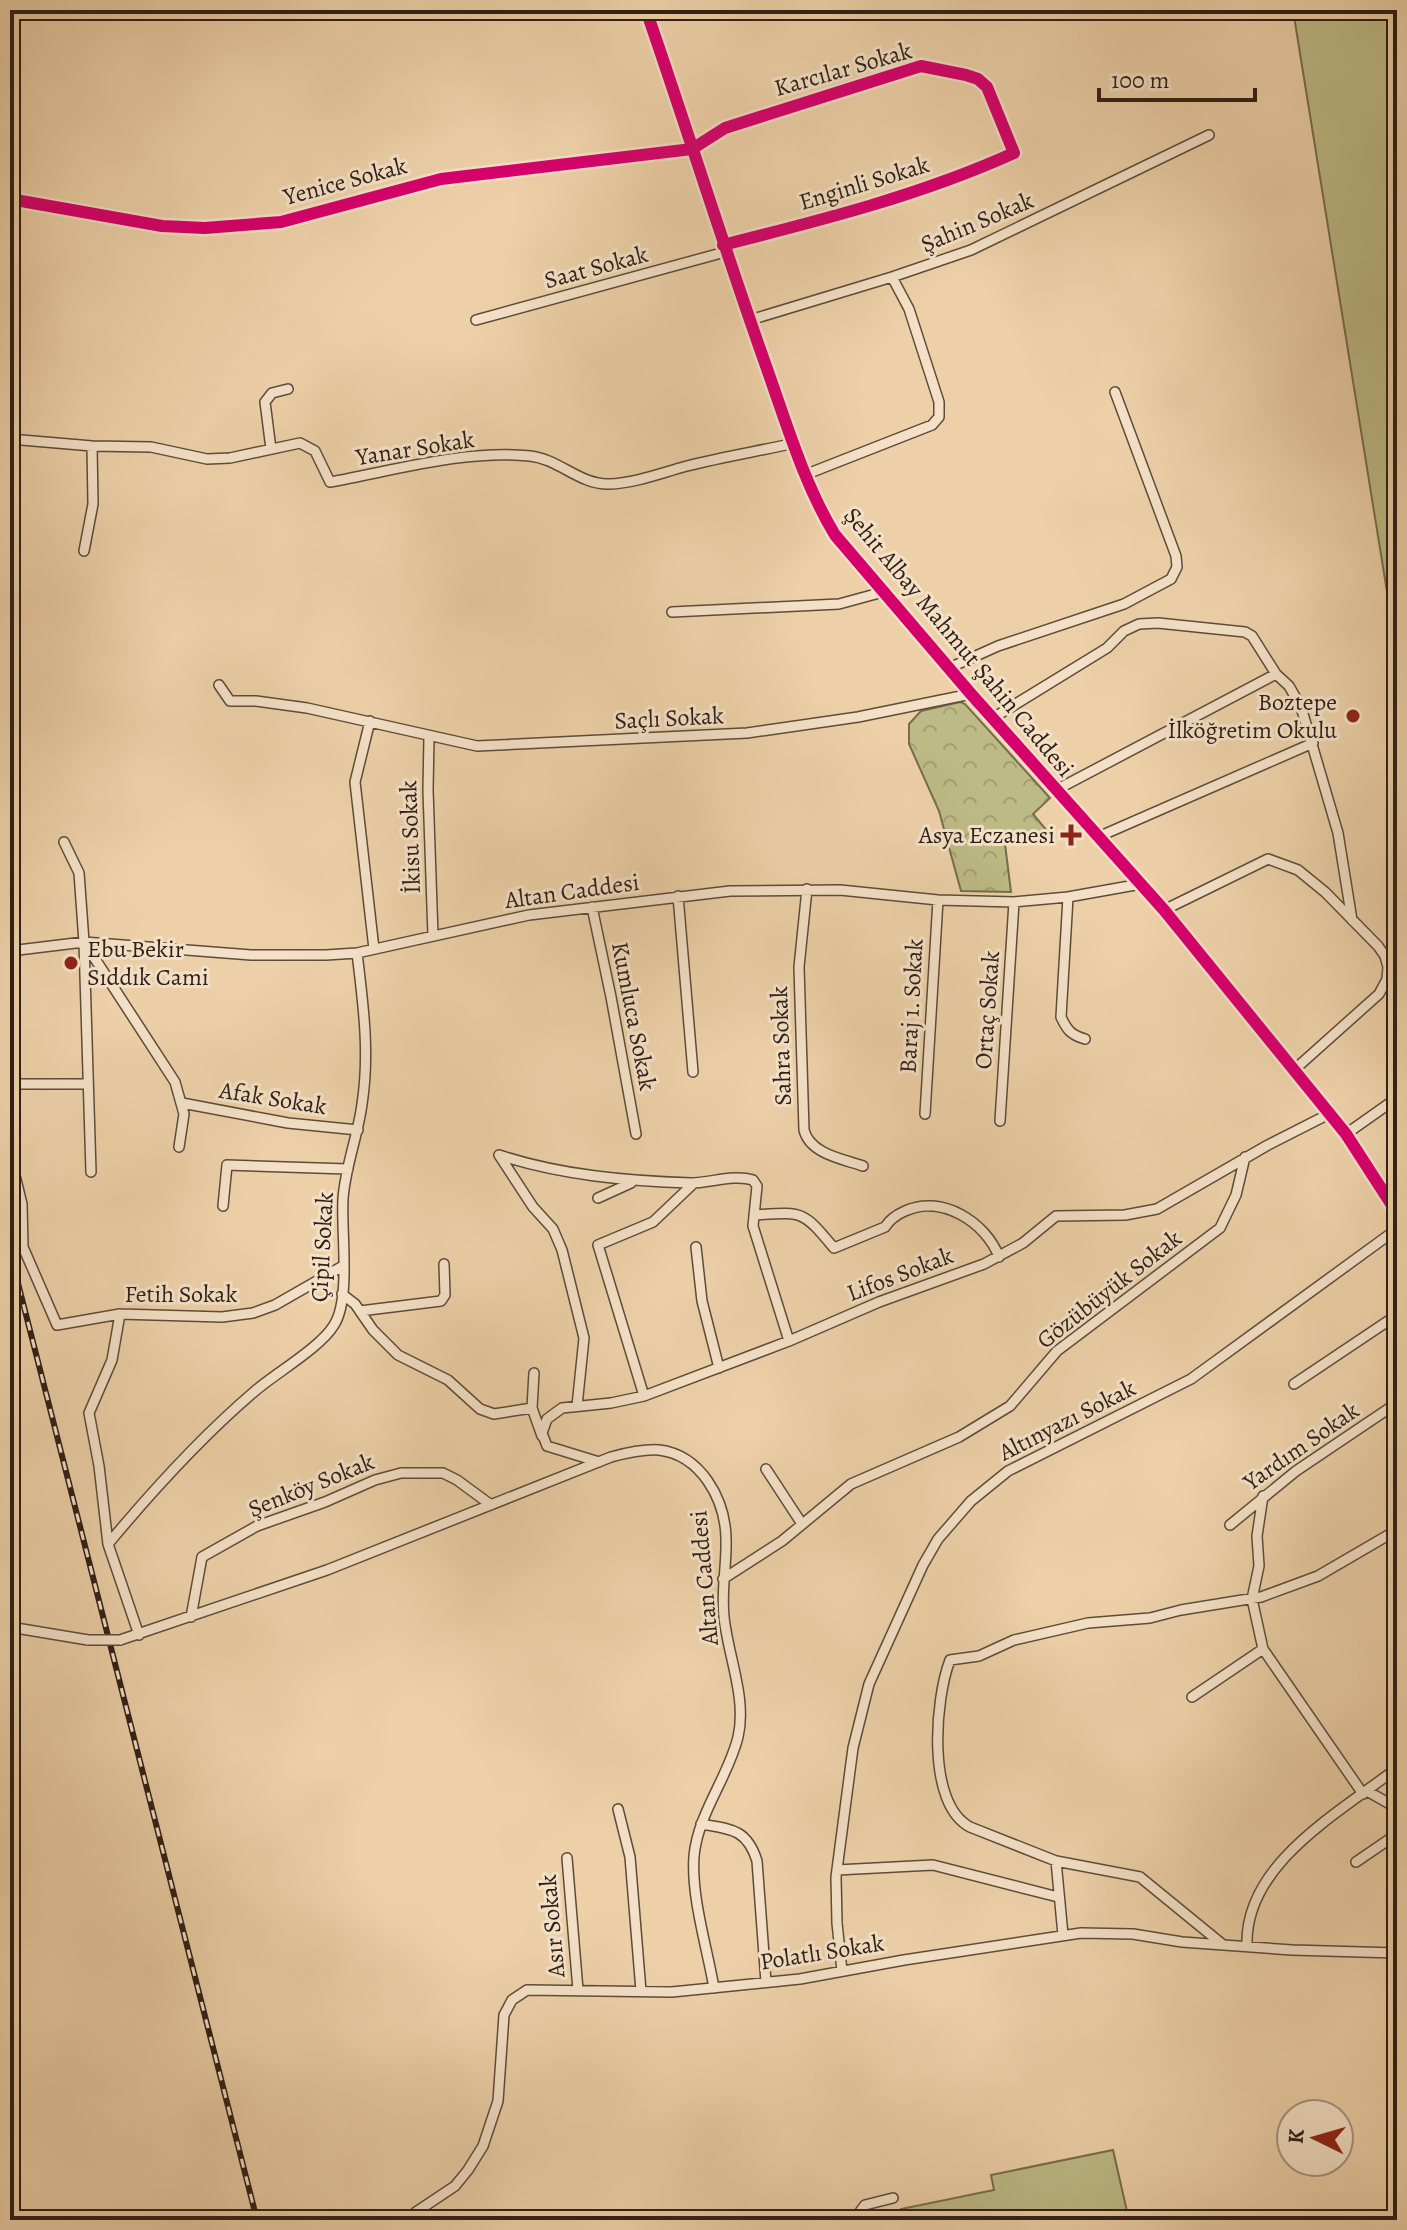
<svg xmlns="http://www.w3.org/2000/svg" width="1407" height="2230" viewBox="0 0 1407 2230" font-family="Alegreya,serif">
  <defs>
    <pattern id="park-crowns" width="20" height="18" patternUnits="userSpaceOnUse" patternTransform="scale(2)"><rect width="20" height="18" fill="#bcba85"/><path d="M2 6a3 3 0 1 1 6 0M12 15a3 3 0 1 1 6 0" fill="none" stroke="#a29f72"/></pattern>
  </defs>
  <rect width="100%" height="100%" fill="#edd0a8"/>
  <filter id="stains"><feTurbulence type="fractalNoise" baseFrequency=".0025" numOctaves="4"/><feColorMatrix values="0 0 0 0 .2 0 0 0 0 .09 0 0 0 0 .02 0 0 0 .5 -.17"/></filter>
  <radialGradient id="worn" r=".72"><stop offset=".6" stop-color="#630" stop-opacity="0"/><stop offset="1" stop-color="#630" stop-opacity=".3"/></radialGradient>
  <!-- green -->
  <path fill="#bcba85" stroke="#766c4e" stroke-width="2" d="M1293,10h104v604l-9,-16z
    M1113,2150l16,70h-47l-2,-5 -34,5h-144l-1,-11 93,-19 -3,-15z"/>
  <!-- park -->
  <path fill="url(#park-crowns)" stroke="#766c4e" stroke-width="2" d="M960,702l5,2 85,94 -17,16 19,23 -47,7 6,48 -50,-1 -22,-80 -30,-67v-20l12,-13z"/>
  <g fill="none" stroke-linecap="round" stroke-linejoin="round">
    <!-- street casing -->
    <g stroke="#5e4b3a" stroke-width="12">
      <path id="street" d="M10,121v1
        M10,199l152,27 43,2 76,-6 160,-43 251,-30 33,-21 196,-62 45,9 12,4 9,8 27,66c-93,42 -192,67 -291,92
        M476,320l249,-68
        M750,320l142,-43 79,-27 238,-115
        M10,439l82,7 59,1 56,12 23,-1 70,-15 15,8 15,31c62,-11 137,-33 200,-26 29,3 50,29 79,28 27,-1 52,-11 78,-18 35,-9 72,-15 108,-23
        M271,449l-6,-47 7,-9 16,-4
        M807,474l125,-49 7,-8v-15l-30,-93 -17,-32
        M84,551l9,-47 -1,-58
        M672,612l167,-8 44,-12
        M949,668l49,-22 126,-42 47,-25 6,-12 -1,-11 -61,-164
        M219,685l11,16h26l51,7 170,38 270,-13 111,-16 113,-23
        M993,718l114,-70 17,-17 15,-7 19,-1 87,9 7,4 24,38 13,12 12,21 37,126 14,87
        M370,721l-15,61 19,167
        M429,737l-1,53 5,146
        M1056,790l220,-116
        M1098,837l215,-94
        M64,842l15,31 5,69 7,230
        M807,889l-8,78 5,163c6,24 39,29 59,36
        M678,896l15,176
        M1068,897l-7,120c6,13 10,18 24,22
        M592,907l19,90 25,137
        M1164,910l104,-51 30,11 27,22 53,54 7,10 3,11 -1,12 -8,15 -85,76
        M86,945l89,137 9,32 -5,33
        M10,951l74,-9 167,13h75l31,-2 172,-38 201,-24 110,-1 98,10 76,2 54,-5 73,-13
        M21,1084h67
        M182,1103l106,20 70,7
        M925,1114l13,-214
        M1000,1121l14,-219
        M1346,1134l51,-36
        M10,1155l12,49 1,43 34,78 63,-11 102,3 31,-4 22,-8 68,-39
        M499,1155c61,20 127,26 192,28 19,0 43,-9 62,-3l4,6 -4,40 36,115
        M499,1155l34,52 20,22 9,21 22,88 -7,68
        M598,1198l33,-15
        M223,1206l4,-41 121,4
        M754,1215c50,-3 48,-5 80,33l51,-21c5,-8 11,-12 20,-16 36,-17 81,11 94,46
        M696,1247l6,54 17,67
        M342,1294l13,10 18,26 25,25 50,25 32,29 14,5 38,-6
        M360,1311l81,-10 4,-6 -1,-31
        M120,1314l-8,46 -23,53 10,53 9,78 31,91
        M534,1373l-2,35 10,28
        M1294,1384l103,-69
        M644,1396l-46,-151 55,-23 41,-39
        M599,1462l-52,-16 -5,-13 5,-14 15,-11 49,-5 33,-7 145,-55 90,-39 105,-38 39,-21 33,-27 69,-1 32,-6 111,-64 61,-31
        M766,1469l36,55
        M1263,1496l-6,40 2,30 -7,33 11,50 100,145
        M1230,1525l66,-54 101,-68
        M108,1544c45,-54 93,-107 147,-153 21,-18 66,-44 79,-66 17,-26 7,-94 9,-126 2,-32 15,-63 19,-95 8,-51 1,-101 -5,-151
        M723,1579l59,-38 69,-57 108,-47 51,-31 47,-55 163,-123 16,-33 9,-38
        M191,1617l11,-60 55,-31 68,-24 50,-22 26,-7h42l14,7 34,25
        M10,1627l78,13
        M120,1640l207,-70 284,-113c15,-4 32,-8 48,-7 42,5 66,49 67,88 1,27 -5,52 -2,79 4,39 23,81 14,120 -10,41 -40,76 -44,119 -3,41 13,91 20,132
        M1192,1697l71,-48
        M1367,1791l30,17
        M618,1809l12,48 11,134
        M701,1824c30,5 46,5 56,37l9,121
        M567,1858l11,132
        M1056,1861l7,74
        M1356,1862l41,-28
        M837,1870l96,-5 125,32
        M1222,1944l-82,-67 -84,-16 -86,-34c-44,-23 -35,-128 -20,-167l29,-4 35,-16 74,-17 62,-5 31,-8 80,-13 57,-21 79,-46
        M1247,1946c-3,-82 92,-133 150,-178
        M842,1971l-5,-48 -1,-46 17,-129 16,-64 54,-119 15,-26 33,-38 37,-30 183,-92 206,-150
        M409,2220l7,-8 39,-26 13,-16 15,-24 15,-45 6,-86 8,-15 15,-10 145,2 128,-13 104,-19 177,-27 52,1 49,8 110,8 105,3
        M861,2220l-2,-7 6,-8 28,-7"/>
    </g>
    <!-- secondary casing -->
    <g stroke="#2f1f16" stroke-width="15">
      <path id="secondary" d="M646,10c41,118 78,238 120,356 20,56 38,118 69,169l136,159 193,216 182,224 51,79"/>
    </g>
    <!-- street -->
    <use href="#street" stroke="#f3e0c6" stroke-width="9"/>
    <!-- secondary -->
    <use href="#secondary" stroke="#f3e0c6" stroke-width="12"/>
    <!-- rail casing -->
    <g stroke="#2f1f16" stroke-width="6">
      <path id="rail" d="M10,1252l247,968"/>
    </g>
    <!-- rail -->
    <use href="#rail" stroke="#f3e0c6" stroke-width="3" stroke-dasharray="9" stroke-linecap="butt"/>
    <!-- street-bridge casing -->
    <g stroke="#5e4b3a" stroke-width="12" stroke-linecap="butt">
      <path id="street-bridge" d="M88,1640h32"/>
    </g>
    <!-- street-bridge -->
    <use href="#street-bridge" stroke="#f3e0c6" stroke-width="9"/>
    <!-- cycleway casing -->
    <g stroke="#f3e0c6" stroke-width="17">
      <path id="cycleway" d="M646,10c41,118 78,238 120,356 20,56 38,118 69,169l136,159 193,216 182,224 51,79
        M10,199l152,27 43,2 76,-6 160,-43 251,-30 33,-21 196,-62 45,9 12,4 9,8 27,66c-93,42 -192,67 -291,92"/>
    </g>
    <!-- cycleway -->
    <use href="#cycleway" stroke="#d6006c" stroke-width="12"/>
  </g>
  <!-- markers -->
  <g fill="#8f2418" stroke="#f3e0c6" stroke-width="3">
    <circle cx="1353" cy="716" r="8"/>
    <path d="M1067 823h8v8h8v8h-8v8h-8v-8h-8v-8h8z"/>
    <circle cx="71" cy="963" r="8"/>
  </g>
  <g text-anchor="middle" dominant-baseline="central" stroke-width="6" stroke-linejoin="round" paint-order="stroke">
    <!-- street labels -->
    <g font-size="24" fill="#2f1f16" stroke="#f3e0c6">
      <text transform="translate(843 69) rotate(-16)">Karcılar Sokak</text>
      <text transform="translate(345 181) rotate(-15)">Yenice Sokak</text>
      <text transform="translate(864 183) rotate(-17)">Enginli Sokak</text>
      <text transform="translate(977 222) rotate(-23)">Şahin Sokak</text>
      <text transform="translate(596 267) rotate(-15)">Saat Sokak</text>
      <text transform="translate(415 448) rotate(-9)">Yanar Sokak</text>
      <text transform="translate(959 642) rotate(50)">Şehit Albay Mahmut Şahin Caddesi</text>
      <text transform="translate(669 718) rotate(-3)">Saçlı Sokak</text>
      <text transform="translate(410 837) rotate(-92)">İkisu Sokak</text>
      <text transform="translate(572 891) rotate(-8)">Altan Caddesi</text>
      <text transform="translate(911 1006) rotate(-87)">Baraj 1. Sokak</text>
      <text transform="translate(987 1010) rotate(-86)">Ortaç Sokak</text>
      <text transform="translate(634 1016) rotate(79)">Kumluca Sokak</text>
      <text transform="translate(781 1046) rotate(-92)">Sahra Sokak</text>
      <text transform="translate(273 1098) rotate(9)">Afak Sokak</text>
      <text transform="translate(322 1247) rotate(-87)">Çipil Sokak</text>
      <text transform="translate(900 1274) rotate(-21)">Lifos Sokak</text>
      <text transform="translate(1109 1289) rotate(-38)">Gözübüyük Sokak</text>
      <text x="181" y="1294">Fetih Sokak</text>
      <text transform="translate(1067 1420) rotate(-27)">Altınyazı Sokak</text>
      <text transform="translate(1301 1446) rotate(-35)">Yardım Sokak</text>
      <text transform="translate(311 1485) rotate(-22)">Şenköy Sokak</text>
      <text transform="translate(704 1578) rotate(-95)">Altan Caddesi</text>
      <text transform="translate(552 1926) rotate(-95)">Asır Sokak</text>
      <text transform="translate(822 1952) rotate(-9)">Polatlı Sokak</text>
    </g>
    <!-- poi labels -->
    <g font-size="24" fill="#2f1f16" stroke="#f3e0c6" text-anchor="end">
      <text x="1337" y="702">Boztepe<tspan x="1337" dy="28">İlköğretim Okulu</tspan></text>
      <text x="1055" y="835">Asya Eczanesi</text>
      <text x="87" y="949" text-anchor="start">Ebu Bekir<tspan x="87" dy="28">Sıddık Cami</tspan></text>
    </g>
  </g>
  <!-- margin -->
  <rect width="1407" height="2230" fill="none" stroke="#edd0a8" stroke-width="40"/>
  <rect x="12" y="12" width="1383" height="2206" fill="none" stroke="#2f1f16" stroke-width="4"/>
  <rect x="20" y="20" width="1367" height="2190" fill="none" stroke="#2f1f16" stroke-width="2"/>
  <!-- north arrow -->
  <g transform="translate(1315 2138) rotate(275)"><circle r="38" fill="#f3e0c6" stroke="#a59380" stroke-width="2"/>
  <path d="M0-6L14 30L0 20L-14 30Z" fill="#8f2418"/>
  <text y="-12" font-size="22" font-weight="bold" text-anchor="middle" fill="#2f1f16">K</text>
  </g>
  <!-- scale -->
  <path d="M1099 88v12h156v-12" fill="none" stroke="#2f1f16" stroke-width="4"/>
  <text x="1111" y="88" font-size="24" fill="#2f1f16" stroke="#f3e0c6" stroke-width="6" paint-order="stroke">100 m</text>
  <rect width="100%" height="100%" filter="url(#stains)"/>
  <rect width="100%" height="100%" fill="url(#worn)"/>
</svg>
